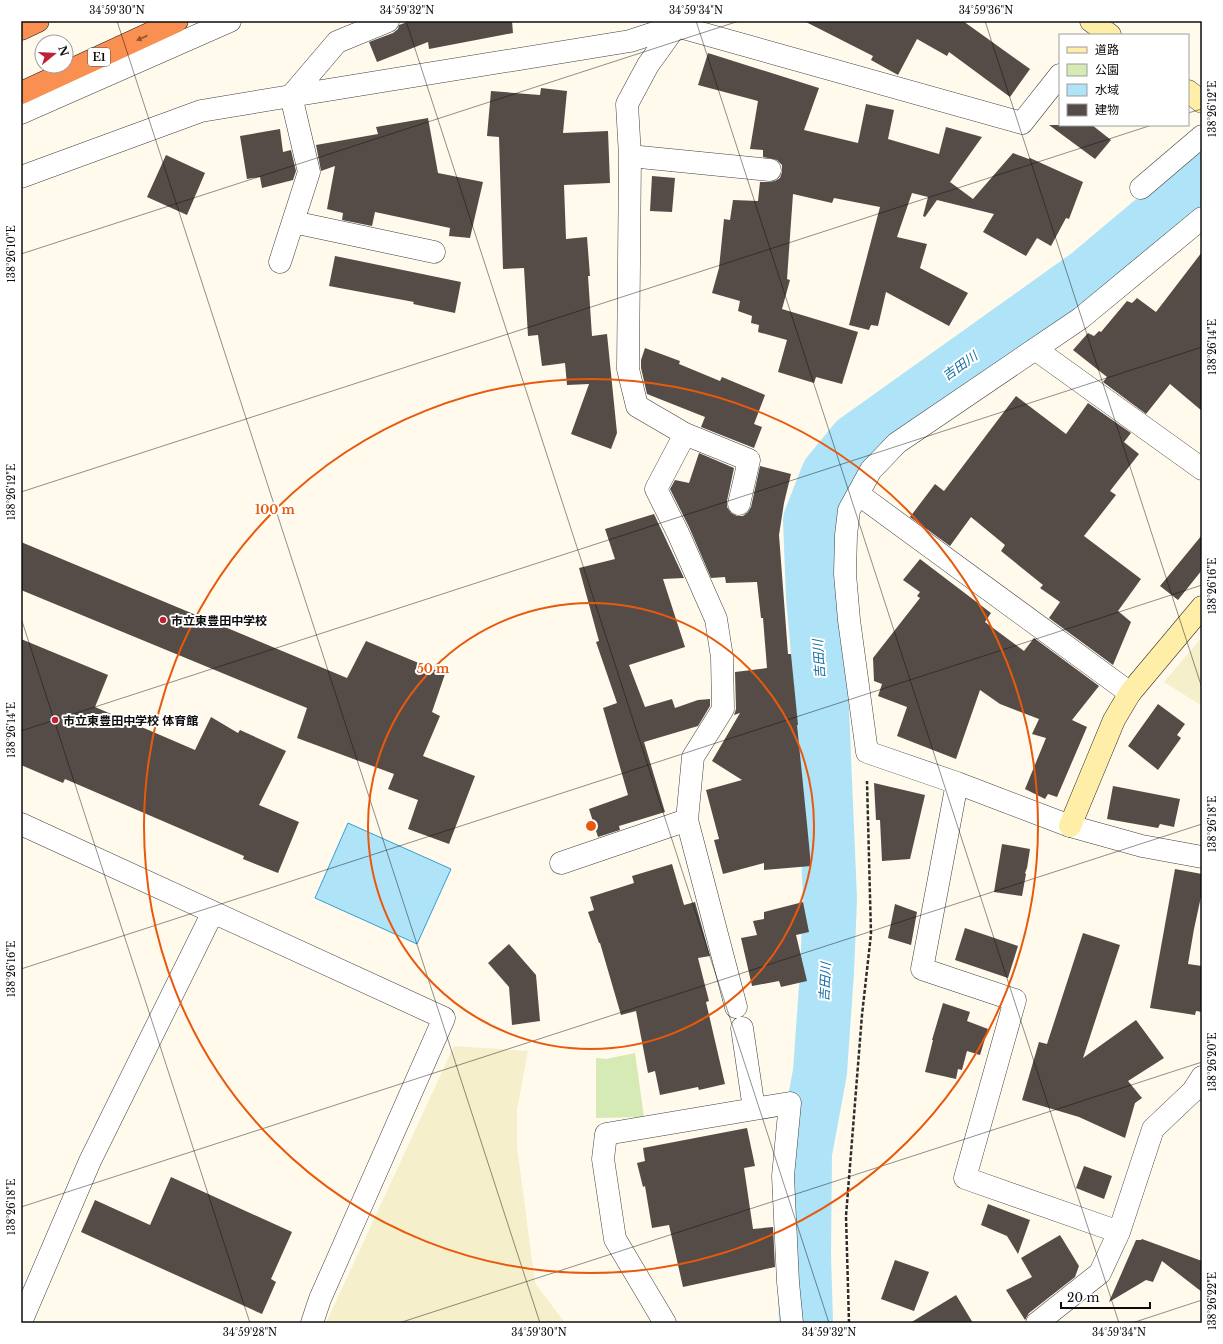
<svg xmlns="http://www.w3.org/2000/svg" width="1223" height="1344" viewBox="0 0 1223 1344" font-family="'Libre Baskerville','Noto Sans JP',serif">
  <rect width="100%" height="100%" fill="#fffaec"/>
  <!-- farmland -->
  <path fill="#f6efcb" d="M1202,637v69l-38,-24z
    M454,1046l74,5 -11,59v37l18,136 30,40h-239z"/>
  <!-- green -->
  <path fill="#d5eab4" d="M635,1053l9,64 -48,1v-60l10,1z"/>
  <!-- water -->
  <path fill="#afe3f8" stroke="#339fd2" d="M348,823l103,46 -34,75 -102,-46z"/>
  <g fill="none" stroke-linecap="round" stroke-linejoin="round">
    <!-- river -->
    <path stroke="#afe3f8" stroke-width="54" d="M806,1323l-2,-69 1,-101 15,-81 7,-100 3,-73 -9,-213 -8,-89 -3,-77 18,-46 27,-33 234,-167 113,-95"/>
  </g>
  <!-- building -->
  <path fill="#554c48" d="M410,21h102l1,12 -84,16 -1,-7 -51,20 -8,-20 24,-9 5,-4 1,-4z
    M804,21h159l67,48 -20,28 -61,-45 -2,4 -30,-17 -19,36 -27,-15 2,-4z
    M708,53l111,35 -15,42 54,13 8,-39 28,6 -6,29 51,15 7,-27 36,10 -32,45 23,17 40,-46 16,6 1,-1 53,24 -14,37 -3,-1 -15,28 -14,-8 -11,18 -43,-24 11,-18 -57,-14 -12,17 -2,-1 5,-19 -16,-4 -15,44 30,7 -7,24 48,25 -19,33 -63,-34 -8,34 -7,-1 -2,5 -20,-5 31,-118 -46,-9 -2,5 -39,-9 -6,85 3,1 -8,29 76,23 -16,52 -26,-7 -2,6 -36,-11 9,-32 -29,-8 1,-7 -8,-2 1,-7 -14,-5 2,-10 -28,-8 7,-25 5,-49 6,1 3,-20 25,1 2,-19h9l6,-1 5,-3 2,-6v-7l-5,-5 -14,-3v-7l-13,-1 8,-48 -60,-16z
    M541,88l26,3 -4,42 45,-2 2,52 -46,2 2,54 21,-2 3,39h-2l4,60 15,-2 10,99 -6,16 -40,-15 18,-50 -22,1 -2,-22 -23,3 -4,-31 -10,1 -4,-68 -21,1 -4,-132 -12,-1 4,-45 49,4z
    M428,118l10,55 45,9 -13,56 -21,-2 1,-8 -75,-16 -3,14 -30,-6 1,-7 -16,-4 8,-43 -14,5 -5,-26 62,-11 -2,-7z
    M1049,125h43l19,15 -16,19z
    M280,129l3,23 8,-2 5,21 -3,9 -31,8 -2,-11 -13,2 -7,-43z
    M166,155l39,18 -18,42 -40,-18z
    M652,176l23,2 -3,34 -22,-1z
    M1202,252v159l-32,-27 -24,30 -43,-32 4,-5 -34,-27 15,-17 6,3 5,-5 2,1 26,-31 5,2 5,-5 19,14z
    M335,256l126,26 -6,31 -42,-9 1,-2 -85,-16z
    M645,348l35,13 -1,3 41,17 2,-4 43,18 -11,29 8,3 -8,21 -53,-21 4,-10 -58,-23 -6,-26v-8z
    M1016,396l50,38 22,-31 43,30 -7,9 15,12 -29,37 6,4 -32,41 57,43 -23,32 13,11 -18,43 -64,-47 11,-16 -20,-14 3,-3 -42,-34 4,-6 -34,-28 -21,29 -40,-29 25,-33 9,7z
    M699,453l35,15 -7,33v6l4,6 6,3h6l5,-4 3,-5 9,-41 31,8 -7,29 -5,32 9,119h3l7,71h-1l10,99 4,42 -47,4v-7l-41,11 -9,-34 5,-1 -13,-49 36,-10 -30,-19 28,-48 -6,2 2,-6 -1,-37 32,-4 -4,-50h-2l-4,-36 -31,1 -1,-6 -14,1 -22,-51 -19,-38 5,-9 14,3z
    M654,514l30,64 -21,1 22,68 -56,18 16,42 27,-8 3,9 23,-8 12,-1v7l-12,20 -54,16 21,70 -46,14 1,4 -22,7 -9,-28 39,-14 -25,-87 14,-5 -21,-61 3,-1 -20,-73 36,-9 -10,-30z
    M1202,535v35l-24,30 -18,-14z
    M21,542l326,136 19,-37 79,33 -13,38 8,4 -17,40 52,20 -26,68 -41,-15 10,-29 -30,-11 6,-15 -97,-36 10,-30 -286,-118z
    M920,559l71,54 -6,9 39,29 10,-13 65,48 -27,34 15,7 -30,70 -9,-3 -3,5 -20,-10 21,-51 -14,-4 7,-15 -39,-15 -20,-14 -24,69 -59,-23 10,-29 -29,-11 4,-12 -8,-3 -1,-23 47,-60 -3,-2 3,-4 -17,-12z
    M21,639l87,36 -13,32 100,43 16,-33 27,16 2,-3 46,21 -27,54 40,17 -21,51 -35,-14 1,-3 -179,-77 -2,4 -42,-18z
    M1158,704l27,20 -8,11 4,3 -23,32 -30,-24z
    M874,783l51,12 -15,64 -28,2 -2,-41h-4z
    M1113,786l67,13 -6,28 -14,-3 -2,4 -51,-9z
    M1002,844l28,5 -3,19 -2,5 1,1 -4,22 -28,-4z
    M672,864l12,41 11,-3 15,54 -12,2 11,43 -3,1 19,82 -26,6 -1,-3 -38,8 -5,-24 -7,2 -12,-62 -15,4 -21,-72h-1l-11,-31 6,-2 -4,-13 44,-14 -2,-7z
    M1175,869l27,5v18l-8,37 -6,35 14,2v46l-6,-1 -1,4 -45,-7z
    M803,902l6,30 -13,3 11,46 -26,6 -2,-6 -27,5 -11,-48 16,-3 -4,-14 11,-2v-7z
    M895,904l22,8 -6,33 -23,-7z
    M965,928l53,18 -10,32 -53,-18z
    M1083,933l37,12 -37,113 53,-38 28,38 -36,23 14,17 -7,5 -10,35 -46,-21 -57,-17 17,-58 8,2z
    M509,944l27,31 4,46 -28,4 -3,-38 -21,-24z
    M943,1003l27,9 -3,9 21,8 -8,26 -13,-4 -5,19 -4,-1 -2,10 -31,-7 8,-32h-1z
    M747,1128l8,38 -11,2 9,61 20,-2 2,40 -92,20 -14,-62 -17,3 -7,-42 -2,1 -6,-24 8,-2 -2,-13z
    M1084,1166l28,10 -8,23 -28,-11z
    M171,1177l121,55 -21,47 5,3 -14,32 -181,-82 14,-32 55,25z
    M988,1204l42,16 -12,34 -11,-18 -26,-11z
    M1060,1235l19,31 -4,11 -46,36 -4,7 -19,-30 26,-13 -11,-19z
    M1142,1239l60,22v31l-40,-31 -9,21 -7,-2 -37,22 27,-62h5z
    M895,1260l34,12 -15,39 -33,-12z
    M956,1295l17,28h-63z"/>
  <g fill="none" stroke-linecap="round" stroke-linejoin="round">
    <!-- street casing -->
    <g stroke="#3f3f3f" stroke-width="23">
      <path id="street" d="M677,22l-1,4 -28,39 -21,39 3,52 -2,213 9,37 48,28 64,26 -10,44
        M21,113l209,-92
        M630,156l140,14
        M21,177l180,-66 90,-15 339,-55 46,-15 346,97 38,-48
        M1141,188l61,-52
        M1202,218l-121,100 -184,125 -26,27 -22,40 -3,25 -1,39 4,46 18,132 90,31 113,43 72,20 60,11
        M293,222l141,30
        M280,262l29,-90 -18,-76 46,-54 51,-21
        M1035,349l167,120
        M685,434l-29,55 22,44 38,86 6,38 1,52 -30,48 -6,63 49,187
        M858,494l272,199
        M957,783l-35,186 93,31 -50,178 154,54
        M21,824l423,194 -124,281 -8,24
        M561,863l126,-43
        M742,1028l12,81
        M21,1322l69,-161 123,-249
        M665,1323l-50,-84 -12,-80 3,-25 184,-31 -7,73 5,106 4,41
        M1037,1323l63,-50 19,-41 34,-103 40,-38 9,-14"/>
    </g>
    <!-- secondary casing -->
    <g stroke="#2e2e2e" stroke-width="23">
      <path id="secondary" d="M1091,21l19,14
        M1188,91l14,11
        M1070,826l44,-106 16,-27 72,-86"/>
    </g>
    <!-- highway casing -->
    <g stroke="#1d1d1d" stroke-width="23">
      <path id="highway" d="M21,29l17,-8
        M21,93l156,-72"/>
    </g>
    <!-- path -->
    <path stroke="#2e2e2e" stroke-width="2.5" stroke-dasharray="4 2" stroke-linecap="butt" d="M849,1323l-3,-107 16,-201 9,-81 -4,-153"/>
    <!-- street -->
    <use href="#street" stroke="#fff" stroke-width="22"/>
    <!-- secondary -->
    <use href="#secondary" stroke="#ffeea7" stroke-width="22"/>
    <!-- highway -->
    <use href="#highway" stroke="#f98f50" stroke-width="22"/>
  </g>
  <!-- one-way arrows -->
  <defs><path id="oneway-solid" d="M-6-.8H1V-3.2L6.5 0L1 3.2V.8H-6Z"/></defs>
  <use fill="#8e5431" href="#oneway-solid" transform="translate(142 38) rotate(156)"/>
  <!-- ticks -->
  <path fill="none" stroke="#0c0c0c" stroke-width="1" stroke-opacity="0.45" d="M117,21l423,1302M406,21l423,1302M696,21l423,1302M985,21l217,667M1188,113l14,-4M21,254l718,-233M21,492l1131,-367M21,618l229,705M21,731l1181,-384M21,969l1181,-384M21,1207l1181,-383M399,1323l803,-261M1132,1323l70,-23"/>
  <!-- distance rings -->
  <g fill="none" stroke="#e8590c" stroke-width="2">
    <circle cx="591" cy="826" r="223"/>
    <circle cx="591" cy="826" r="447"/>
  </g>
  <!-- markers -->
  <g fill="#c12035" stroke="#fff" stroke-width="1.5">
    <circle cx="163" cy="620" r="4"/>
    <circle cx="55" cy="720" r="4"/>
  </g>
  <g text-anchor="middle" dominant-baseline="central" stroke-width="4" stroke-linejoin="round" paint-order="stroke">
    <!-- shield labels -->
    <rect fill="#fff" stroke="#555" stroke-width="1" x="88" y="48" width="22" height="18" rx="3"/>
    <g font-size="11" font-weight="bold" fill="#0c0c0c">
      <text x="99" y="57">E1</text>
    </g>
    <!-- poi labels -->
    <g font-size="12" font-weight="bold" fill="#0c0c0c" stroke="#fff" text-anchor="start">
      <text x="171" y="620">市立東豊田中学校</text>
      <text x="63" y="720">市立東豊田中学校 体育館</text>
    </g>
    <!-- water labels -->
    <g font-size="13" font-style="italic" fill="#126fa2" stroke="#fff">
      <text transform="translate(960 366) rotate(-36)">吉田川</text>
      <text transform="translate(819 659) rotate(-94)">吉田川</text>
      <text transform="translate(825 982) rotate(-87)">吉田川</text>
    </g>
  </g>
  <circle cx="591" cy="826" r="6" fill="#e8590c" stroke="#fff" stroke-width="2"/>
  <g font-size="12" text-anchor="middle" font-weight="bold" fill="#e8590c" stroke="#fff" stroke-width="4" stroke-linejoin="round" paint-order="stroke">
    <text x="275" y="514">100 m</text>
    <text x="433" y="673">50 m</text>
  </g>
  <!-- border -->
  <rect width="1223" height="1344" fill="none" stroke="#ffffff" stroke-width="44"/>
  <!-- legend -->
  <rect x="1059" y="34" width="130" height="92" fill="#ffffff" stroke="#9e9e9e"/>
  <rect x="1067" y="47" width="20" height="6" fill="#ffeea7" stroke="#9e9e9e"/>
  <text x="1095" y="54" font-size="12" fill="#0c0c0c">道路</text>
  <rect x="1067" y="64" width="20" height="12" fill="#d5eab4" stroke="#9e9e9e"/>
  <text x="1095" y="74" font-size="12" fill="#0c0c0c">公園</text>
  <rect x="1067" y="84" width="20" height="12" fill="#afe3f8" stroke="#9e9e9e"/>
  <text x="1095" y="94" font-size="12" fill="#0c0c0c">水域</text>
  <rect x="1067" y="104" width="20" height="12" fill="#554c48" stroke="#9e9e9e"/>
  <text x="1095" y="114" font-size="12" fill="#0c0c0c">建物</text>
  <!-- north arrow -->
  <g transform="translate(54 54) rotate(72)"><circle r="19" fill="#ffffff" stroke="#9e9e9e"/>
  <path d="M0-3L7 15L0 10L-7 15Z" fill="#c12035"/>
  <text y="-6" font-size="11" font-weight="bold" text-anchor="middle" fill="#0c0c0c">N</text>
  </g>
  <!-- scale -->
  <path d="M1061 1302v6h89v-6" fill="none" stroke="#0c0c0c" stroke-width="2"/>
  <text x="1067" y="1302" font-size="12" fill="#0c0c0c" stroke="#ffffff" stroke-width="3" paint-order="stroke">20 m</text>
  <rect x="22" y="22" width="1179" height="1300" fill="none" stroke="#0c0c0c" stroke-width="1.5"/>
  <g font-size="10" text-anchor="middle" fill="#0c0c0c">
    <text x="117" y="14">34°59'30"N</text>
    <text x="407" y="14">34°59'32"N</text>
    <text x="696" y="14">34°59'34"N</text>
    <text x="986" y="14">34°59'36"N</text>
    <text transform="translate(1212 109) rotate(-90)" y="4">138°26'12"E</text>
    <text transform="translate(11 254) rotate(-90)" y="4">138°26'10"E</text>
    <text transform="translate(1212 347) rotate(-90)" y="4">138°26'14"E</text>
    <text transform="translate(11 492) rotate(-90)" y="4">138°26'12"E</text>
    <text transform="translate(1212 586) rotate(-90)" y="4">138°26'16"E</text>
    <text transform="translate(11 730) rotate(-90)" y="4">138°26'14"E</text>
    <text transform="translate(1212 824) rotate(-90)" y="4">138°26'18"E</text>
    <text transform="translate(11 969) rotate(-90)" y="4">138°26'16"E</text>
    <text transform="translate(1212 1062) rotate(-90)" y="4">138°26'20"E</text>
    <text transform="translate(11 1207) rotate(-90)" y="4">138°26'18"E</text>
    <text transform="translate(1212 1301) rotate(-90)" y="4">138°26'22"E</text>
    <text x="250" y="1336">34°59'28"N</text>
    <text x="539" y="1336">34°59'30"N</text>
    <text x="829" y="1336">34°59'32"N</text>
    <text x="1119" y="1336">34°59'34"N</text>
  </g>
</svg>
